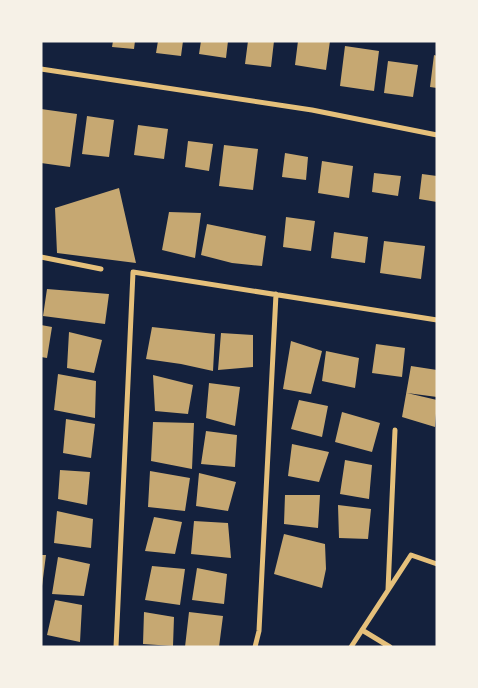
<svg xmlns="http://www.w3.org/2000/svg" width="478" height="688" viewBox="0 0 478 688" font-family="'Archivo Narrow',sans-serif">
  <rect width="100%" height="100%" fill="#14213d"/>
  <!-- building -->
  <path fill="#c6a872" d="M113,41h22l-1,8 -22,-2z
    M158,41h25l-2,15 -25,-3z
    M201,41h27l-2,17 -27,-4z
    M248,41h26l-3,26 -26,-3z
    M298,41h32l-4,29 -31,-5z
    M345,46l34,5 -5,40 -34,-5z
    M434,55l3,1v32l-7,-1z
    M388,61l30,4 -5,32 -29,-4z
    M41,109l36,5 -7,53 -29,-4z
    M87,116l27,4 -5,37 -27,-3z
    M138,125l30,4 -4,30 -30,-4z
    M188,141l25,3 -4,27 -24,-4z
    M224,145l34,4 -5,41 -34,-4z
    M285,153l23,4 -2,23 -24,-3z
    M322,161l31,5 -4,32 -31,-5z
    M374,173l27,3 -3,20 -26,-4z
    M422,174l15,2v26l-18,-3z
    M119,188l17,75 -79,-10 -2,-45z
    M169,212l32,1 -6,45 -33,-8z
    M286,217l29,4 -4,30 -28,-4z
    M207,224l59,12 -4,30 -30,-3 -31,-8z
    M334,232l34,5 -3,26 -34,-5z
    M384,241l41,5 -4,33 -41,-6z
    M47,289l62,5 -4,30 -62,-8z
    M41,325l11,2 -5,31 -6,-1z
    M152,327l63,7 -2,37 -32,-7 -35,-5z
    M69,332l33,8 -8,33 -27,-5z
    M221,333l32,2v32l-35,3z
    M291,341l31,10 -11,43 -28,-5z
    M376,344l29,4 -3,29 -30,-4z
    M326,351l33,7 -4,30 -33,-7z
    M411,366l26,4v27l-30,-4 30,7 -2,27 -33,-10z
    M58,374l38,7 -1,37 -41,-8z
    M153,375l40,10 -5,29 -33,-3z
    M209,383l31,4 -5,39 -29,-8z
    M299,400l29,6 -6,31 -31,-8z
    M342,412l38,11 -8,29 -37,-10z
    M66,419l29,5 -4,34 -28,-5z
    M153,422l41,1 -2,46 -41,-8z
    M206,431l31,4 -2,32 -34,-3z
    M292,444l37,8 -10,30 -31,-6z
    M345,460l27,5 -3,34 -29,-5z
    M60,470l30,2 -3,33 -29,-6z
    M150,471l40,7 -5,33 -37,-4z
    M199,473l37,9 -8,29 -32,-5z
    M285,495h35l-2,33 -34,-4z
    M338,505l33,4 -3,30 -29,-1z
    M57,511l36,8 -2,29 -37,-5z
    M154,517l28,5 -7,32 -30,-3z
    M194,521l34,2 3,35 -40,-4z
    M284,534l41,10 1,25 -4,19 -48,-14z
    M41,555h5l-4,31h-1z
    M58,557l32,7 -6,32 -32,-2z
    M152,566l33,3 -5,36 -35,-5z
    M197,568l30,6 -3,30 -32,-4z
    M55,600l27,5 -2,37 -33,-7z
    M144,612l30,5 -1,29 -30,-2z
    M189,612l34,4 -4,31h-34z"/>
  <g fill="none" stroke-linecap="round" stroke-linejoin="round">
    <!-- minor -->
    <path stroke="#e5c07b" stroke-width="5" d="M41,69l271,41 125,25
      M41,257l60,12
      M388,590l7,-160
      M362,630l28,17
      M116,647l17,-375 304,48
      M255,647l4,-16 17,-337
      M351,647l60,-92 26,9"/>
  </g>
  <!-- border -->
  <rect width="478" height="688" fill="none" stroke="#f6f1e7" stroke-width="85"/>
</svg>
